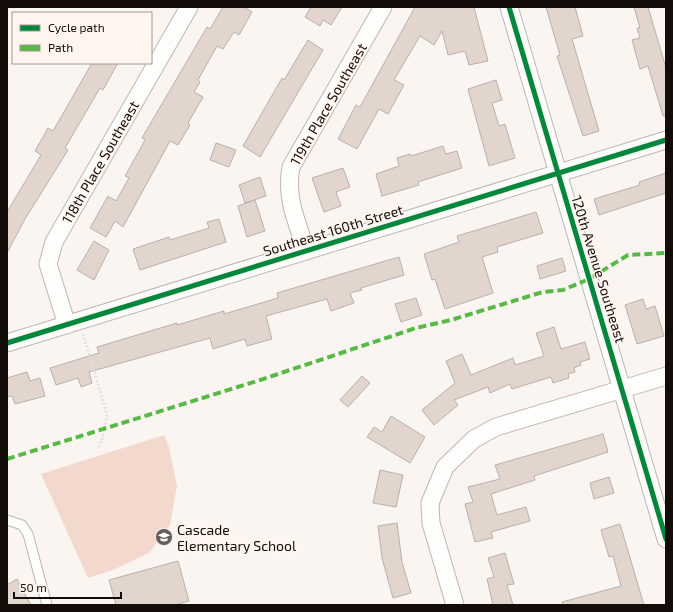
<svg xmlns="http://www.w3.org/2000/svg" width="673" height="612" viewBox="0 0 673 612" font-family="'Exo 2',sans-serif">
  <rect width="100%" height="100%" fill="#fbf5f2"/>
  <!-- green -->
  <path fill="#f3d9cd" d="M164,435l5,12 8,39 -7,39 -21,28 -36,17 -25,8 -47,-104z"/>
  <!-- building -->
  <path fill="#e2d5ce" stroke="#b7b0ac" d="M223,7h21l8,5 -13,23 -5,-3 -11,17 -6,-3 -19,34 2,2 -6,10 9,5 -15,26 2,2 -12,20 -8,-4 -47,86 -8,-6 -9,16 -16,-9 18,-32 8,5 13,-23 -4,-2 20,-36 -3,-2 65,-111 3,2z
    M311,7h31l-11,18 -8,-5 -3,6 -15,-9z
    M415,7h59l14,54 -19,4 -4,-14 -17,4 -6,-24 -8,14 -14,-9 -26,44 10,5 -16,29 -9,-5 -22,40 -19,-10 18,-34 4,2z
    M546,7h29l8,29 -11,3 27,92 -16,5 -26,-80 3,-1z
    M634,7h14l18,61v48h-3l-15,-50 -8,3 -8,-29 8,-2 -3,-10h3z
    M308,40l15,10 -63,107 -17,-11 39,-68 2,2z
    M92,63h26l-15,27 -3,-2 -35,60 3,2 -43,69 -18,34v-41l34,-57 -6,-4 13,-23 5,3z
    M496,80l6,20 -10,3 7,23 6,-2 10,34 -26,8 -21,-77z
    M216,143l20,7 -7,17 -19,-7z
    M443,146l3,8 11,-3 5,17 -44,14 1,3 -37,11 -6,-22 23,-8 -2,-8 13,-4 1,2z
    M343,168l7,19 -14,5 5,14 -17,6 -12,-34z
    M666,173v20l-67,22 -5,-16 46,-14 -1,-3z
    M260,177l6,19 -21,7 -6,-18z
    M255,200l10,31 -18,6 -9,-31z
    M536,212l7,21 -46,14 1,5 -16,5 11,36 -48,16 -10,-30 -3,1 -8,-26 35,-12 -2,-6z
    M219,219l7,23 -86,28 -7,-21 36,-12 1,3 39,-12 -2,-6z
    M94,241l15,9 -15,30 -17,-10z
    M399,257l5,18 -43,13 1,2 -12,3 4,10 -23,8 -4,-12 -61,17 6,23 -25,7 -2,-7 -32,10 -3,-11 -121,34 3,11 -11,4 -3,-9 -22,7 -6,-17 49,-15 -2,-6 80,-24v2l47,-14v3l54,-16 -1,-5z
    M562,258l4,13 -26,8 -3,-13z
    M416,298l6,17 -21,7 -6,-18z
    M643,299l3,10 9,-3 9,30 -27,8 -12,-39z
    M554,327l7,22 24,-7 5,17 -10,3 1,3 -7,3 1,4 -7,2 1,4 -16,5 -2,-6 -39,12 -2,-5 -20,9 -2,-6 -34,13 4,5 -24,20 -12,-15 33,-27 -9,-22 16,-7 9,21 42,-17 2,7 29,-9 -8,-23z
    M27,372l3,9 10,-3 5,18 -30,8 -3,-8 -5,1v-19z
    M362,376l8,7 -22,24 -8,-7z
    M391,416l34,21 -15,26 -43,-26 7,-10 8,5z
    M603,434l5,18 -74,24 1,4 -44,14 6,21 29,-8 4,14 -39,11 2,6 -18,4 -10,-38 8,-2 -5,-15 32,-8 -5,-14z
    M380,470l23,5 -7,32 -23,-4z
    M609,477l5,16 -20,6 -4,-16z
    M397,523l5,39 9,31 -18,5 -11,-40 -4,-32z
    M620,524l24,81h-81l-1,-3 59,-16 -8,-30 -4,1 -8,-27z
    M505,553l9,31 -7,1 6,20h-20l-6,-26 7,-2 -6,-19z
    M178,561l11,40 -14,4h-59l-7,-25z
    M17,579l14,26h-24v-20z"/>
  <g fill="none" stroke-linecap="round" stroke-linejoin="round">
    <!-- service casing -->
    <g stroke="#beb6b3" stroke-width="11">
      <path id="service" d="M7,520l15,5 6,9 19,71"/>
    </g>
    <!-- minor casing -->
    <g stroke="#beb6b3" stroke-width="19">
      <path id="minor" d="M509,7l157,532
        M306,250c-9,-28 -21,-53 -15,-83l92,-160
        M67,325l-19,-61 6,-22 135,-235
        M7,343l659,-203
        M455,605l-24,-82 -1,-20 15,-36 29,-28 22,-12 170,-51"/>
    </g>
    <!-- path -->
    <path stroke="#e2e1df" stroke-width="2.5" stroke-dasharray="2 2" stroke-linecap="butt" d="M83,334l24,80 -4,23 -4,10"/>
    <!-- service -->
    <use href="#service" stroke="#fefefd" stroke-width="9"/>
    <!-- minor -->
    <use href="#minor" stroke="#fefefd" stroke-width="17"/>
    <!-- quiet -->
    <path stroke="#58b947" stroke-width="4" stroke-dasharray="8 4" stroke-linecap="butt" d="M7,459l250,-78 159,-53 35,-8 92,-28 20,-2 26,-11 39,-24 38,-2"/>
    <!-- cycleway casing -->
    <g stroke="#fff4ee" stroke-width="8">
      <path id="cycleway" d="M509,7l157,532
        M7,343l659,-203"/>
    </g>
    <!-- cycleway -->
    <use href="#cycleway" stroke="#00873e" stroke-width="5"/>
  </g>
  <!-- icons -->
  <defs>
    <g id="school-disc" transform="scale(0.9)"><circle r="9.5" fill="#655e5a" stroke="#fff4ee"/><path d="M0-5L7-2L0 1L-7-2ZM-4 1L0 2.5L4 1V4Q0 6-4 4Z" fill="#fff"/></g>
  </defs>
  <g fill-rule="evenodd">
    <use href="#school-disc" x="164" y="537"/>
  </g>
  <g text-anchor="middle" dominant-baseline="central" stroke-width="3" stroke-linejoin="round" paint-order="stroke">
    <!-- street labels -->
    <g font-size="14" fill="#140c08" stroke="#fff4ee">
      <text transform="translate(328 104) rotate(-60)">119th Place Southeast</text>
      <text transform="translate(100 162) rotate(-60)">118th Place Southeast</text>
      <text transform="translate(333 230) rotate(-17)">Southeast 160th Street</text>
      <text transform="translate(599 269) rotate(73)">120th Avenue Southeast</text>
    </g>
    <!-- poi labels -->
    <g font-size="14" fill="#140c08" stroke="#fff4ee" text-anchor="start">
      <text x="177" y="529">Cascade<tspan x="177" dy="16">Elementary School</tspan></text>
    </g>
  </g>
  <!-- border -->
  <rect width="673" height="612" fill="none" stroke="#140c08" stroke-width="16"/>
  <!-- legend -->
  <rect x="12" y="12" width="140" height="52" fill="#fff4ee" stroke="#a19792"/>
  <rect x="20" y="25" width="20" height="6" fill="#00873e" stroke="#a19792"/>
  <text x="48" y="32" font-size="12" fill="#140c08">Cycle path</text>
  <rect x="20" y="45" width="20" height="6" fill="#58b947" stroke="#a19792"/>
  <text x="48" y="52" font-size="12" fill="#140c08">Path</text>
  <!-- scale -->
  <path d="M14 592v6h107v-6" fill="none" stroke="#140c08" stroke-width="2"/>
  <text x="20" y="592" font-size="12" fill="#140c08" stroke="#fff4ee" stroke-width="3" paint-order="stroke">50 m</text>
</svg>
